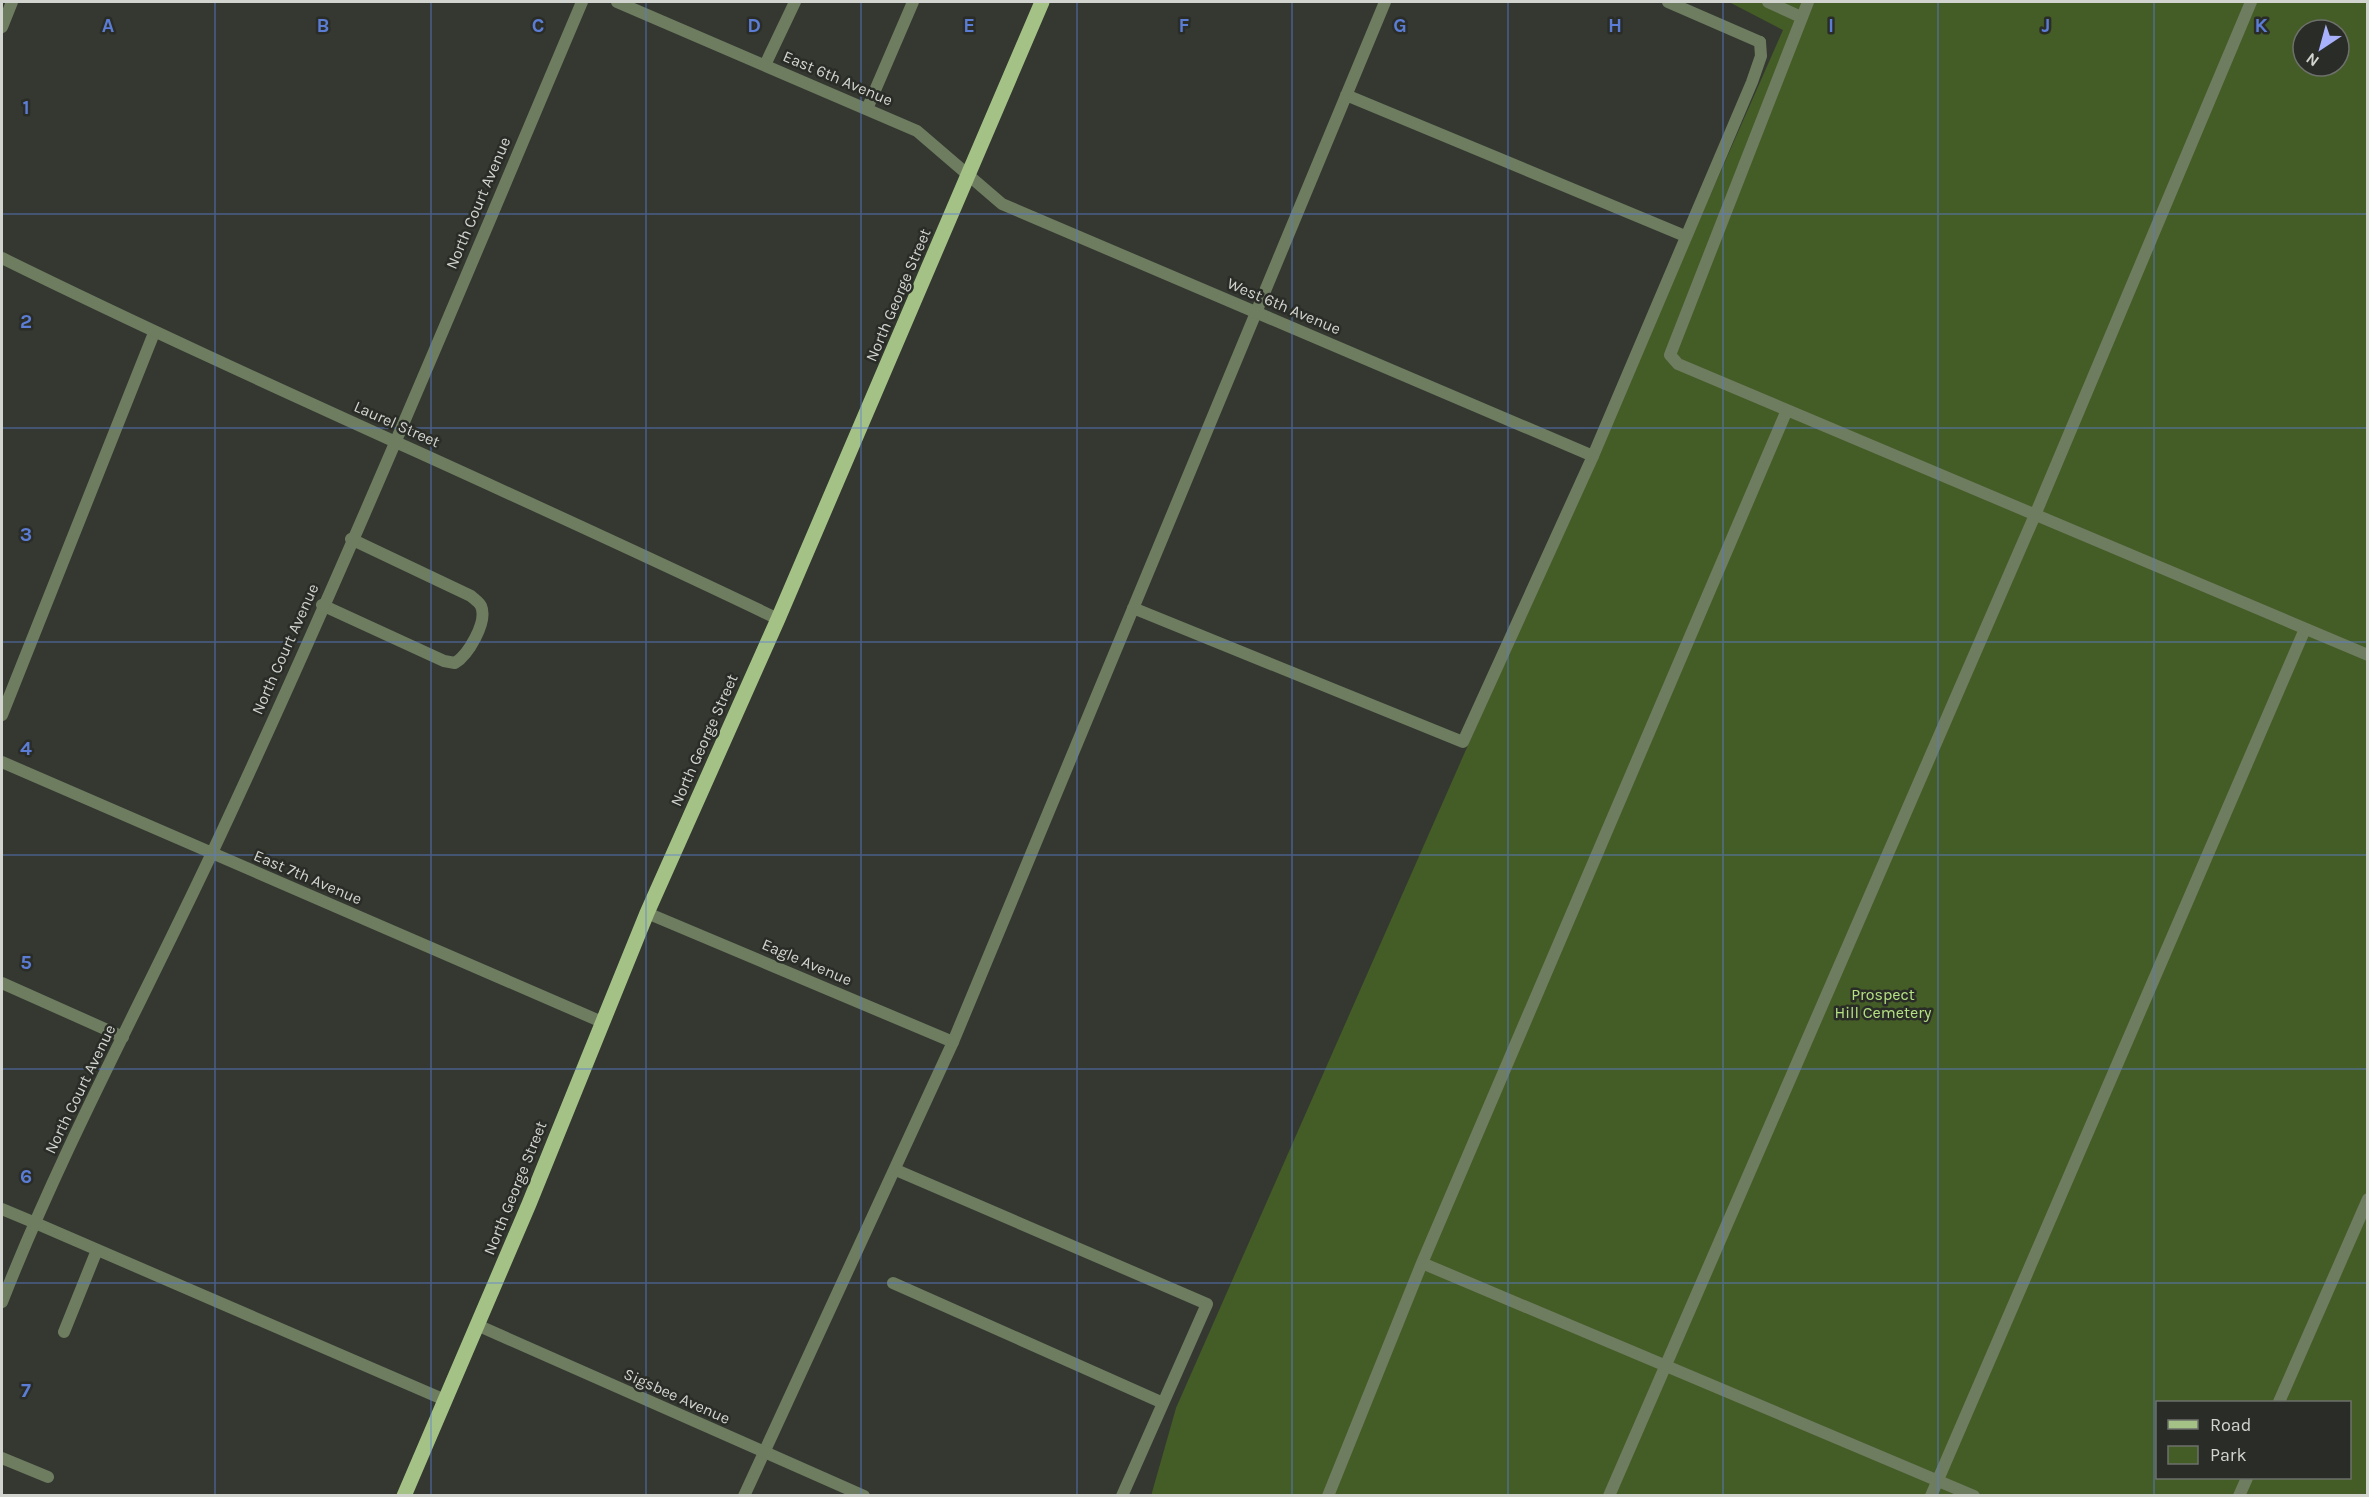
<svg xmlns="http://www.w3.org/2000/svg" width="2369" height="1497" viewBox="0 0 2369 1497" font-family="Karla,sans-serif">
  <rect width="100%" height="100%" fill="#343831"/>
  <!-- green -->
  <path fill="#445c26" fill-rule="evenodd" d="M1729,2h638v1493l-1216,1 25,-88 607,-1378zM2303,30h36v36h-36zM2158,1402h192v76h-192z"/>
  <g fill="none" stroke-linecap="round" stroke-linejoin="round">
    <!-- service -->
    <path stroke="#6e7c60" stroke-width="12" d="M1768,2l33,15
      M765,65l30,-63
      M1346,95l339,141
      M867,109l46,-107
      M1787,410l-109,-46 -8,-9 138,-353
      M322,605l122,56 11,2c13,-8 33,-41 26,-57 -2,-4 -7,-7 -10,-10l-120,-57
      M1133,608l330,134 130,-286 159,-374 9,-26 -1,-14
      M2,715l152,-382
      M2,983l121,54
      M896,1170l311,134 -85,192
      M33,1222l412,178
      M1422,1263l552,233
      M893,1283l270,120
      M64,1332l33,-82
      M2279,1402l89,-203
      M2,1458l46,19
      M744,1496l209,-454 432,-1040
      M1328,1496l94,-233 365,-853 581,245
      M1609,1496l426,-981 216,-513
      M1931,1496l374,-867
      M2239,1496l8,-18"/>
    <!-- minor -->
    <path stroke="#6e7c60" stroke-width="12" d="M617,2l300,129 85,73 591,252
      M1668,2l92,40
      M2,27l10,-25
      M2,258c256,126 519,237 776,361
      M2,762l600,260
      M647,913l306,129
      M2,1209l31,13
      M2,1302c60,-153 139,-298 209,-447 132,-281 250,-568 371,-853
      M477,1325l387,171"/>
    <!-- primary -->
    <path stroke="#a4c286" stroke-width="15" d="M404,1496l125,-292 118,-291 131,-294 264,-617"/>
  </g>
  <!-- grid -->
  <path fill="none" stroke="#5c7dd5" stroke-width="1.5" stroke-opacity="0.55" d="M215,2v1494M431,2v1494M646,2v1494M861,2v1494M1077,2v1494M1292,2v1494M1508,2v1494M1723,2v1494M1938,2v1494M2154,2v1494M2,214h2366M2,428h2366M2,642h2366M2,855h2366M2,1069h2366M2,1283h2366"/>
  <g text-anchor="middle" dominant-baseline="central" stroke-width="5" stroke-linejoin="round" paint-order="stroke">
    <!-- street labels -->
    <g font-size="16" fill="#d2d4d0" stroke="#2a2d27">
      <text transform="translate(838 78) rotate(23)">East 6th Avenue</text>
      <text transform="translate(478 203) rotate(-67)">North Court Avenue</text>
      <text transform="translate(898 295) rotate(-67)">North George Street</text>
      <text transform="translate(1284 306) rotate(23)">West 6th Avenue</text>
      <text transform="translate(397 424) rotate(24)">Laurel Street</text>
      <text transform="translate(285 649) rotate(-66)">North Court Avenue</text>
      <text transform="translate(704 740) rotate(-66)">North George Street</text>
      <text transform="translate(308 877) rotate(23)">East 7th Avenue</text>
      <text transform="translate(807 962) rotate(23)">Eagle Avenue</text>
      <text transform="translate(80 1089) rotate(-64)">North Court Avenue</text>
      <text transform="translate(515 1188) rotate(-68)">North George Street</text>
      <text transform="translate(677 1396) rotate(24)">Sigsbee Avenue</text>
    </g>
    <!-- park labels -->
    <g font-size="16" fill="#b4e182" stroke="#2a2d27">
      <text x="1883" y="994">Prospect<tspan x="1883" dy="18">Hill Cemetery</tspan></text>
    </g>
  </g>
  <g font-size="20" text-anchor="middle" font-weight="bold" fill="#5c7dd5" stroke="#2a2d27" stroke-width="5" stroke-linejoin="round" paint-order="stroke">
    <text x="108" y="32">A</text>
    <text x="323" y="32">B</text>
    <text x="538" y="32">C</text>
    <text x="754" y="32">D</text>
    <text x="969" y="32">E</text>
    <text x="1184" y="32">F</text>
    <text x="1400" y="32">G</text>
    <text x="1615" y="32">H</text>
    <text x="1831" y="32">I</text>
    <text x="2046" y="32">J</text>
    <text x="2261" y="32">K</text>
    <text x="26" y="114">1</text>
    <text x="26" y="328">2</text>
    <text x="26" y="541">3</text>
    <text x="26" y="755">4</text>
    <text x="26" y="969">5</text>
    <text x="26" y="1183">6</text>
    <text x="26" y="1397">7</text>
  </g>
  <!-- border -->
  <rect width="2369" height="1497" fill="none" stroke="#d2d4d0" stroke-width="6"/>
  <!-- legend -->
  <rect x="2156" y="1401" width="195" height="78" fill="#2a2d27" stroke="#6d706b" stroke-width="1.5"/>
  <rect x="2168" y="1420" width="30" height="9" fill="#a4c286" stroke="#6d706b" stroke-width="1.5"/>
  <text x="2210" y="1431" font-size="18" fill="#d2d4d0">Road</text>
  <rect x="2168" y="1446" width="30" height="18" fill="#445c26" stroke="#6d706b" stroke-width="1.5"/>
  <text x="2210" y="1461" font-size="18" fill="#d2d4d0">Park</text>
  <!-- north arrow -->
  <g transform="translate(2321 48) rotate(216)"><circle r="28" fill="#2a2d27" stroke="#6d706b" stroke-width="1.5"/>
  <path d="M0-4.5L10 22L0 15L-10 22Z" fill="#a9b0fc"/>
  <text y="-9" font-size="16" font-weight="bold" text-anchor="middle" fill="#d2d4d0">N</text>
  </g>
</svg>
